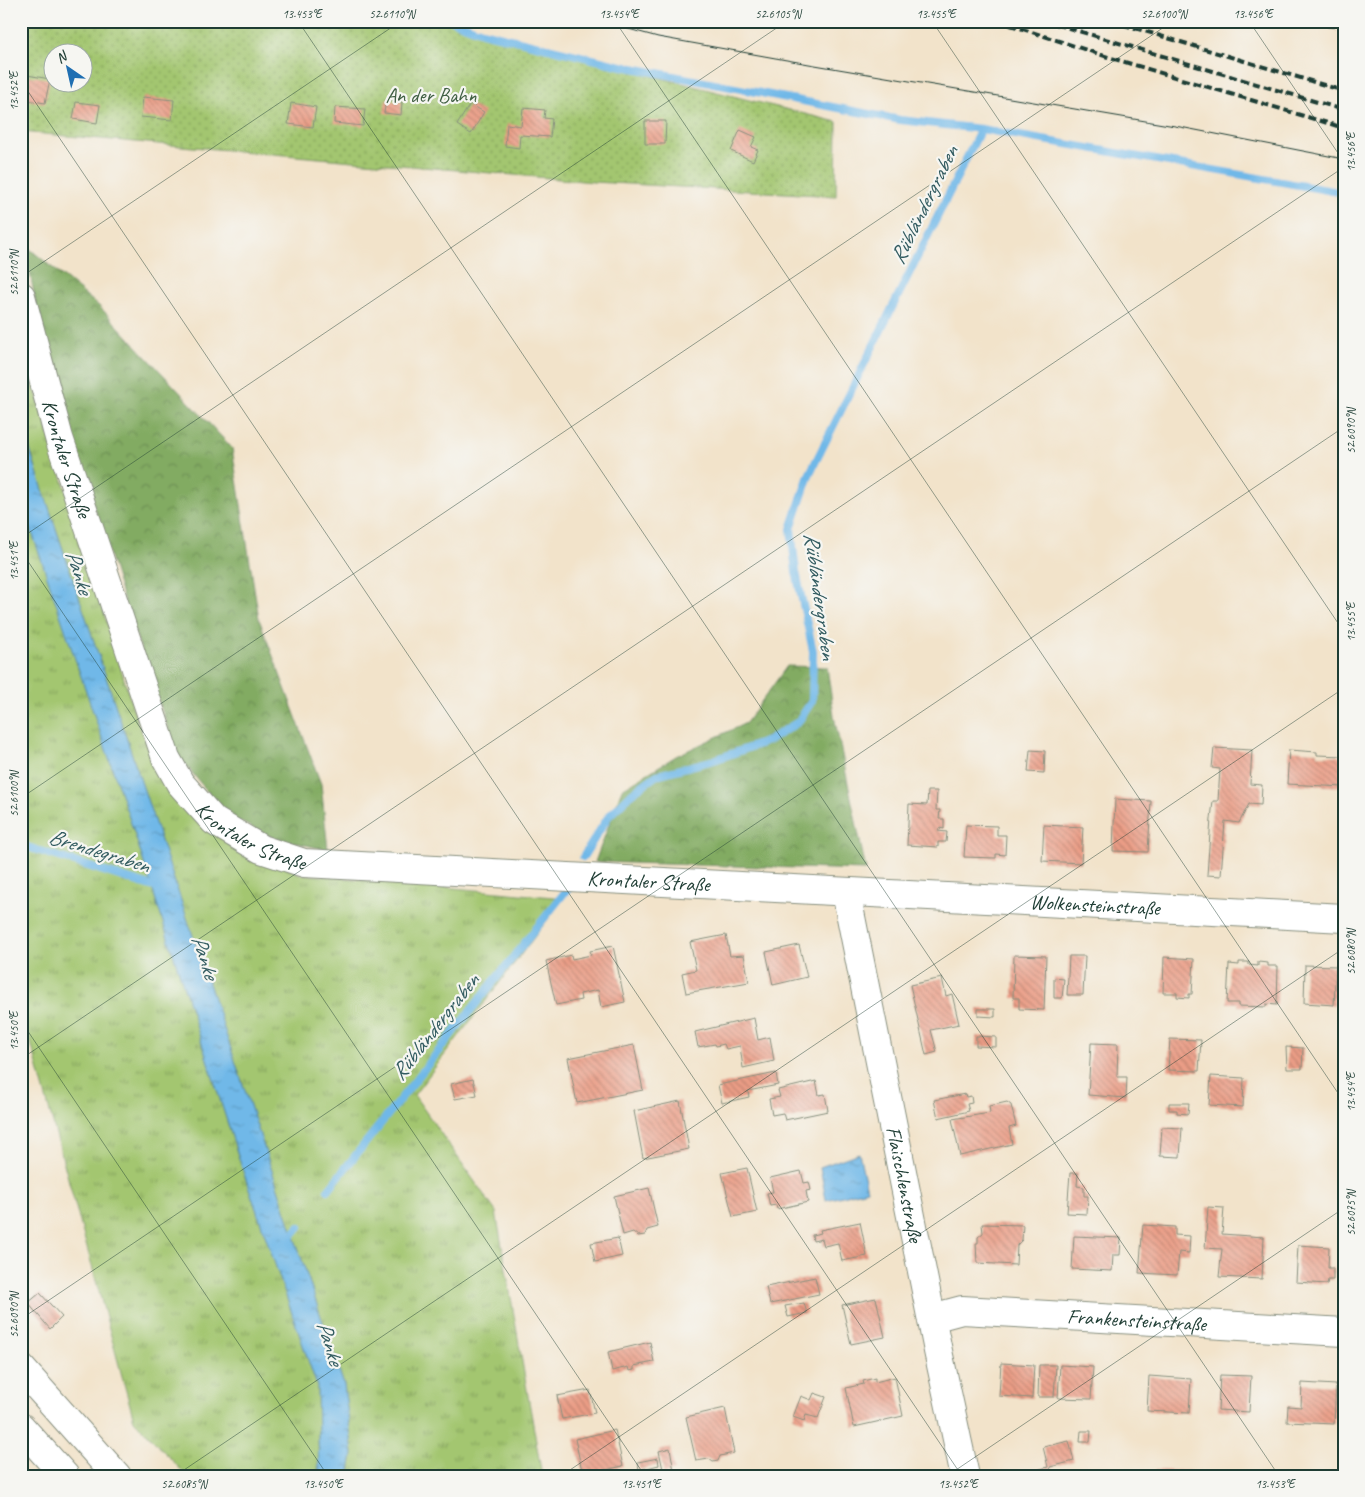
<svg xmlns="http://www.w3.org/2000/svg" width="1365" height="1497" viewBox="0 0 1365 1497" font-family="Caveat,sans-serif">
  <defs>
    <pattern id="grass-tufts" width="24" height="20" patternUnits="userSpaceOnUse" patternTransform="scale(1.25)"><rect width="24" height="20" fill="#a3c670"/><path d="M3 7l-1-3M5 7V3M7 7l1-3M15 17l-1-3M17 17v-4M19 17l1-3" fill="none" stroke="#84a25d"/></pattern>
    <pattern id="forest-crowns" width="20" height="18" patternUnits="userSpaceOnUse" patternTransform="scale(1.25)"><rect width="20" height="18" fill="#82ab62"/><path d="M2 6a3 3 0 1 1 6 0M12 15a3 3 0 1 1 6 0" fill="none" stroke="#6a8c52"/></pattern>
    <pattern id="garden-dots" width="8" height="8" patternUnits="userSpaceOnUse" patternTransform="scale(1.25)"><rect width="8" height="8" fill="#a3c670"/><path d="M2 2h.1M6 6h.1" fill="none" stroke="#84a25d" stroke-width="1.8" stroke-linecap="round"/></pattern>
    <pattern id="water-ripples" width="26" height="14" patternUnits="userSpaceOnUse" patternTransform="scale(1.25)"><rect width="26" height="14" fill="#70b8e8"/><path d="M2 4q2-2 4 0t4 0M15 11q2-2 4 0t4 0" fill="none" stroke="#5b97bd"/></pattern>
    <pattern id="building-back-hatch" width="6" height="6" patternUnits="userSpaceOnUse" patternTransform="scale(1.25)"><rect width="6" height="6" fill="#eb9d86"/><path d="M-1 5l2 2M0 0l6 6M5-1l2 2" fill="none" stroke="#be816e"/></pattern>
  </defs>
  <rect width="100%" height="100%" fill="#f6f6f2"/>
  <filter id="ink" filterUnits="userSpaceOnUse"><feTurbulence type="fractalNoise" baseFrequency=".02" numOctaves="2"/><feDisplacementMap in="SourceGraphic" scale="10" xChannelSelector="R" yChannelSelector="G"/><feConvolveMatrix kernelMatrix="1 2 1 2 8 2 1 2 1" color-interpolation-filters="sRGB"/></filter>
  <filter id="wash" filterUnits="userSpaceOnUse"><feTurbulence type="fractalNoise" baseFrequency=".0096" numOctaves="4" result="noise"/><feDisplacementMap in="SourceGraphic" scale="20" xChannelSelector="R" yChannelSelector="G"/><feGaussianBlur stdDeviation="1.12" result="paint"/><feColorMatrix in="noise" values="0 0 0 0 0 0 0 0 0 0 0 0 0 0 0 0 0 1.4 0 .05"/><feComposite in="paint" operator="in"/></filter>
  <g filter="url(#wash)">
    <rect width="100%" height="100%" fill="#f2e3ca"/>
    <!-- grass -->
    <path fill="url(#grass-tufts)" stroke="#618252" d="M21,344l116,377 26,59 136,94 265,24 -150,197 82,117 46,264h-193l4,-22 -9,-69 -304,-904 -19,-59z
      M21,499l113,333 109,339 74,215 2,90h-132l-53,-56 -113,-414z"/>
    <!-- forest -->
    <path fill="url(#forest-crowns)" stroke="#50744b" d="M25,245l75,62 132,141 27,171 62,165 7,66 -54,-12 -48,-23 -49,-61 -56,-162 -78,-249z
      M787,666l40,1 7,49 32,154 -271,-8 27,-73 54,-33 70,-33z"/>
    <!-- garden -->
    <path fill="url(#garden-dots)" stroke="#618252" fill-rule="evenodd" d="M21,21h422l50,15 344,86 -1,74 -242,-14 -573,-50zM52,52h30v30h-30z"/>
    <!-- water -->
    <path fill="url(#water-ripples)" stroke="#487a8e" d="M21,422l19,59 304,904 9,69 -4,22h-30l-2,-90 -74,-215 -109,-339 -110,-323 -3,-10z
      M859,1153l8,37 -41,10 -6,-33z"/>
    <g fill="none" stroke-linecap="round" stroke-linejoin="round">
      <!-- stream -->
      <path stroke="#70b8e8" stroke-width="8" d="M453,21l29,11 135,33 283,55 81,9 363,64
        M21,845l139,44
        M583,857l25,-40 24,-24 25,-18 57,-15 54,-19 30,-19 14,-21 1,-50 -17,-79 -5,-43 18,-54 172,-346
        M328,1190l241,-303
        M287,1241l12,-14"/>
    </g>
    <g id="blocks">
      <!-- building -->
      <path fill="url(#building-back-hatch)" d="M21,74l29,5 -5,24 -24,-4z
        M143,97l31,3 -2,20 -31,-3z
        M386,100l16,2 -1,13 -17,-2z
        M76,102l24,3 -3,18 -24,-4z
        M291,103l25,4 -3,20 -25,-3z
        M470,104l14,8 -13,22 -14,-9z
        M335,107l30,2 -2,17 -29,-3z
        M523,108l22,2 -1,8 8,1 -2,18 -30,-2 -1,13 -14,-2 2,-22 14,2z
        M645,121h21l-1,23h-20z
        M740,130l16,7 -5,10 7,3 -5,11 -22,-10z
        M1214,748l38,2 -2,34 12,1 -1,20 -12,-1 -10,19 -14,-2 -4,55 -14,-1 4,-56 2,-18h5l2,-32 -8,-1z
        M1030,750l15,1 -1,22 -16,-1z
        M1289,750l28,2v3l27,1v31l-57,-3z
        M928,791h9l-1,19h4l-1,9h5v10l-5,-1 -1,3 9,1 -1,10h-8v5l-31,-2 2,-41 18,1z
        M1115,799l36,2 -3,51 -35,-1z
        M966,825l31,1v9h9l-1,20 -9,-1v4l-32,-1z
        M1044,825l39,2 -2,36 -39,-2z
        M726,935l4,21 14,-1 5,27 -63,11 -4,-20 14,-3 -6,-28z
        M799,945l8,32 -34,8 -7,-33z
        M613,946l12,56 -24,5 -3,-17 -18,4 1,6 -25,5 -10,-44 25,-6 1,4 19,-4 -1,-4z
        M1014,955l32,1 -2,54 -25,-1v-11h-6z
        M1069,956h16l-2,39h-16z
        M1164,957l30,2 -2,35h-3v4l-12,-1v-4h-14z
        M1239,962h10v3l9,1v-4l10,1v3h10l-1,39 -11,-1v3l-28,-1v-3h-11l2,-39 10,1z
        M1305,965l31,1 -2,39 -30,-2z
        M942,978l4,18 6,-2 7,30 -28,6 6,22 -11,3 -16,-70z
        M1054,978l10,1 -2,19h-8z
        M978,1009h17v8l-17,-1z
        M754,1018l4,22 12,-3 4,24 -31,7 -3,-22 -14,3 -2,-5 -8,2 -1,-2 -17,3 -3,-15z
        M976,1036l20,1v10l-20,-1z
        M1170,1039l31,1 -2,31 -31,-1z
        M1091,1043l27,1 -1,33h10l-1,21 -38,-3z
        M634,1045l9,45 -66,13 -9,-45z
        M1286,1047l17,1 -1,21h-15z
        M776,1073l2,12 -30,6 1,6 -27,6 -4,-18z
        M1211,1076l33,2 -1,29 -34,-2z
        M473,1079l4,16 -22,4 -4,-15z
        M816,1081l3,14 6,-1 3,17 -43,9 -2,-7 -11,2 -3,-16 11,-2 -2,-7z
        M965,1094l1,3 5,-1 1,7 -5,1 2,7 -31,7 -4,-18z
        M680,1101l9,48 -46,9 -9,-47z
        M1007,1102l4,3 5,21 -7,2 3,16 -52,12 -8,-37 38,-6 -1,-7z
        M1169,1103h20l-1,11 -11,-1v-3h-8z
        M1162,1127l20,1 -2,29 -20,-1z
        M747,1168l10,44 -24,5 -11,-44z
        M801,1171l3,12 5,-1 2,8 -5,1 2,11 -31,7 -1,-4 -6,1 -3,-13 6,-1 -3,-14z
        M1070,1173h8l-1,13 7,1v9h4l-1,18 -20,-1z
        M649,1188l9,39 -11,3 -2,5 -7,1 -5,-4 -10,3 -9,-39z
        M1208,1207l16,1 -2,26 42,3 -2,42 -43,-2 3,-28 -17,-1z
        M860,1222l7,34 -25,5 -4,-18 -14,3 -2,-7 -9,2 -1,-6 9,-2 -1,-3z
        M982,1224l41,1 -1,15 -5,5 -1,20 -39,-2 -1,-20h2v-6l5,-4z
        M1143,1225l32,2v8l15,1 -1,17 -10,-1 -2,23 -38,-2z
        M1074,1236l47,2 -1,17h-7l-1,16 -40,-2z
        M618,1238l4,18 -27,6 -4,-19z
        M1298,1245l31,2 -1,21h5v12h-5l-1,4 -31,-2z
        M815,1277l4,17 -49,10 -4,-17z
        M40,1293l22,24 -12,12 -22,-26z
        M876,1298l9,39 -34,7 -9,-39z
        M804,1303l3,10 -19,4 -3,-11z
        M650,1342l4,20 -20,4v4l-5,1 -1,-4 -16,4 -4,-19z
        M1001,1363l33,2 -2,33 -33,-2z
        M1039,1365h17l-2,32h-16z
        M1060,1365l33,2 -2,32 -33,-1z
        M1220,1375l31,1 -2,36 -31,-2z
        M1149,1376l42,3 -2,34 -42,-2z
        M895,1377l8,39 -49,11 -8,-39 18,-4 -1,-3 12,-3v4z
        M1302,1383l34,2 -2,39 -47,-2 1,-16 13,1z
        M590,1390l5,23 -33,6 -5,-23z
        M814,1393l12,4 -8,21 -12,-3 -2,6 -11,-4 8,-21 10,4z
        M725,1408l9,45 -14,3 -2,5 -5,1 -4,-3 -13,2 -10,-44z
        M615,1430l8,36 -40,9 -8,-36z
        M1081,1431h10l-1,11h-10z
        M1069,1441l5,20 -24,6 2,9h-37l33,-9 -5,-20z
        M670,1448l4,23 -10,3 -5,-23z
        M658,1458l1,7 -20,5 -1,-8z
        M1155,1470l35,1v5h-36z"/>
    </g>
  </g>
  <g filter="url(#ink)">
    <use href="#blocks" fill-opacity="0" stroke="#88907f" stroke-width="1"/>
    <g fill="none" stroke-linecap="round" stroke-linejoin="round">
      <!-- minor casing -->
      <g stroke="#88907f" stroke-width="30">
        <g id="minor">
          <path id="s1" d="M21,296l38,142 107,320 14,25 34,38 47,28 43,14 1040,55"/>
          <path id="s2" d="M846,892l92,459 27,125"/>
          <path id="s3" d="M932,1318l30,-8 382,22"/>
        </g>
      </g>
      <!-- motorway casing -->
      <g stroke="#88907f" stroke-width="30">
        <path id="motorway" d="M21,1368l96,108
          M21,1427l44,49"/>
      </g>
      <!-- minor -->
      <use href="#minor" stroke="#fff" stroke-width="28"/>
      <!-- motorway -->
      <use href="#motorway" stroke="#fff" stroke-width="28"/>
      <!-- tram -->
      <path stroke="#1f3d34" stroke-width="1" d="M599,21l59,16 151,27 366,62 169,33"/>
      <!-- rail -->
      <path stroke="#1f3d34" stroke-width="4" stroke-dasharray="8 4" stroke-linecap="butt" d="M998,21l110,36 236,71
        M1045,21l299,89
        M1111,21l233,70
        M1303,21l41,7"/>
    </g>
  </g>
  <!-- ticks -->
  <path fill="none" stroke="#1f3d34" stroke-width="1" stroke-opacity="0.45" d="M298,21l981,1455M615,21l729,1081M932,21l412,611M1249,21l95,141M21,81l941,1395M21,277l380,-256M21,538l766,-517M21,551l624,925M21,798l1152,-777M21,1021l307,455M21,1059l1323,-892M21,1319l1323,-892M175,1476l1169,-788M561,1476l783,-528M947,1476l397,-268M1334,1476l10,-7"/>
  <g text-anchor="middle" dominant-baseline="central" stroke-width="4.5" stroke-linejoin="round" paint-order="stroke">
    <!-- park labels -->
    <g font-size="21" fill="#405f43" stroke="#f6f6f2">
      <text x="431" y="95">An der Bahn</text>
    </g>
    <!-- street labels -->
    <g font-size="21" fill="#1f3d34" stroke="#f6f6f2">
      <text stroke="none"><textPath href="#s1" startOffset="169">Krontaler Straße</textPath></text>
      <text stroke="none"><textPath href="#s1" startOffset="604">Krontaler Straße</textPath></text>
      <text stroke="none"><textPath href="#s1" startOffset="1009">Krontaler Straße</textPath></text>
      <text stroke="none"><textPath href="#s1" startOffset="1456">Wolkensteinstraße</textPath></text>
      <text stroke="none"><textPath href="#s2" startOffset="298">Flaischlenstraße</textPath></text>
      <text stroke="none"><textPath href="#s3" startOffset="206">Frankensteinstraße</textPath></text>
    </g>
    <!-- water labels -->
    <g font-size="22" font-style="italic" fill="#335c61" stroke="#f6f6f2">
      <text transform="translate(924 205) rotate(-64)">Rübländergraben</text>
      <text transform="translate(79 572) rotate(72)">Panke</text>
      <text transform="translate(820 596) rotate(82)">Rübländergraben</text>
      <text transform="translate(99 851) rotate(17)">Brendegraben</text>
      <text transform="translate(205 957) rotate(72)">Panke</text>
      <text transform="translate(435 1027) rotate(-52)">Rübländergraben</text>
      <text transform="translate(330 1343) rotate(73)">Panke</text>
    </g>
  </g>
  <!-- margin -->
  <rect width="1365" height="1497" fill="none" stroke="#f6f6f2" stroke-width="55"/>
  <!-- north arrow -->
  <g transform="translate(68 68) rotate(326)"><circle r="24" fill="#f6f6f2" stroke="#a0aca6"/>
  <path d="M0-4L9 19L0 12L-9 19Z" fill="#1f6fb2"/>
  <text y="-8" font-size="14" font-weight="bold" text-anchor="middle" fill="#1f3d34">N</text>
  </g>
  <rect x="28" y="28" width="1310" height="1442" fill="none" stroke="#1f3d34" stroke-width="2"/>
  <g font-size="12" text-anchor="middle" fill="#1f3d34">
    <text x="302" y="18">13.453°E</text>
    <text x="392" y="18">52.6110°N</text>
    <text x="619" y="18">13.454°E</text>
    <text x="778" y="18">52.6105°N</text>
    <text x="936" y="18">13.455°E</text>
    <text x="1164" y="18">52.6100°N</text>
    <text x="1253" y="18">13.456°E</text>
    <text transform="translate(14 91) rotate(-90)" y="4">13.452°E</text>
    <text transform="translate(1351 152) rotate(-90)" y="4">13.456°E</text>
    <text transform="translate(14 273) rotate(-90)" y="4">52.6110°N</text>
    <text transform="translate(1351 431) rotate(-90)" y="4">52.6090°N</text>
    <text transform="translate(14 561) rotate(-90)" y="4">13.451°E</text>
    <text transform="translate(1351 622) rotate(-90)" y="4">13.455°E</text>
    <text transform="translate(14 794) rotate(-90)" y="4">52.6100°N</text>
    <text transform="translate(1351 952) rotate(-90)" y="4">52.6080°N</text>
    <text transform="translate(14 1031) rotate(-90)" y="4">13.450°E</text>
    <text transform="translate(1351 1092) rotate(-90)" y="4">13.454°E</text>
    <text transform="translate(1351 1213) rotate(-90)" y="4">52.6075°N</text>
    <text transform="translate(14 1315) rotate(-90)" y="4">52.6090°N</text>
    <text x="184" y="1488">52.6085°N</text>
    <text x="323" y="1488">13.450°E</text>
    <text x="641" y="1488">13.451°E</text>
    <text x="958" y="1488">13.452°E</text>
    <text x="1275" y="1488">13.453°E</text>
  </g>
</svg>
